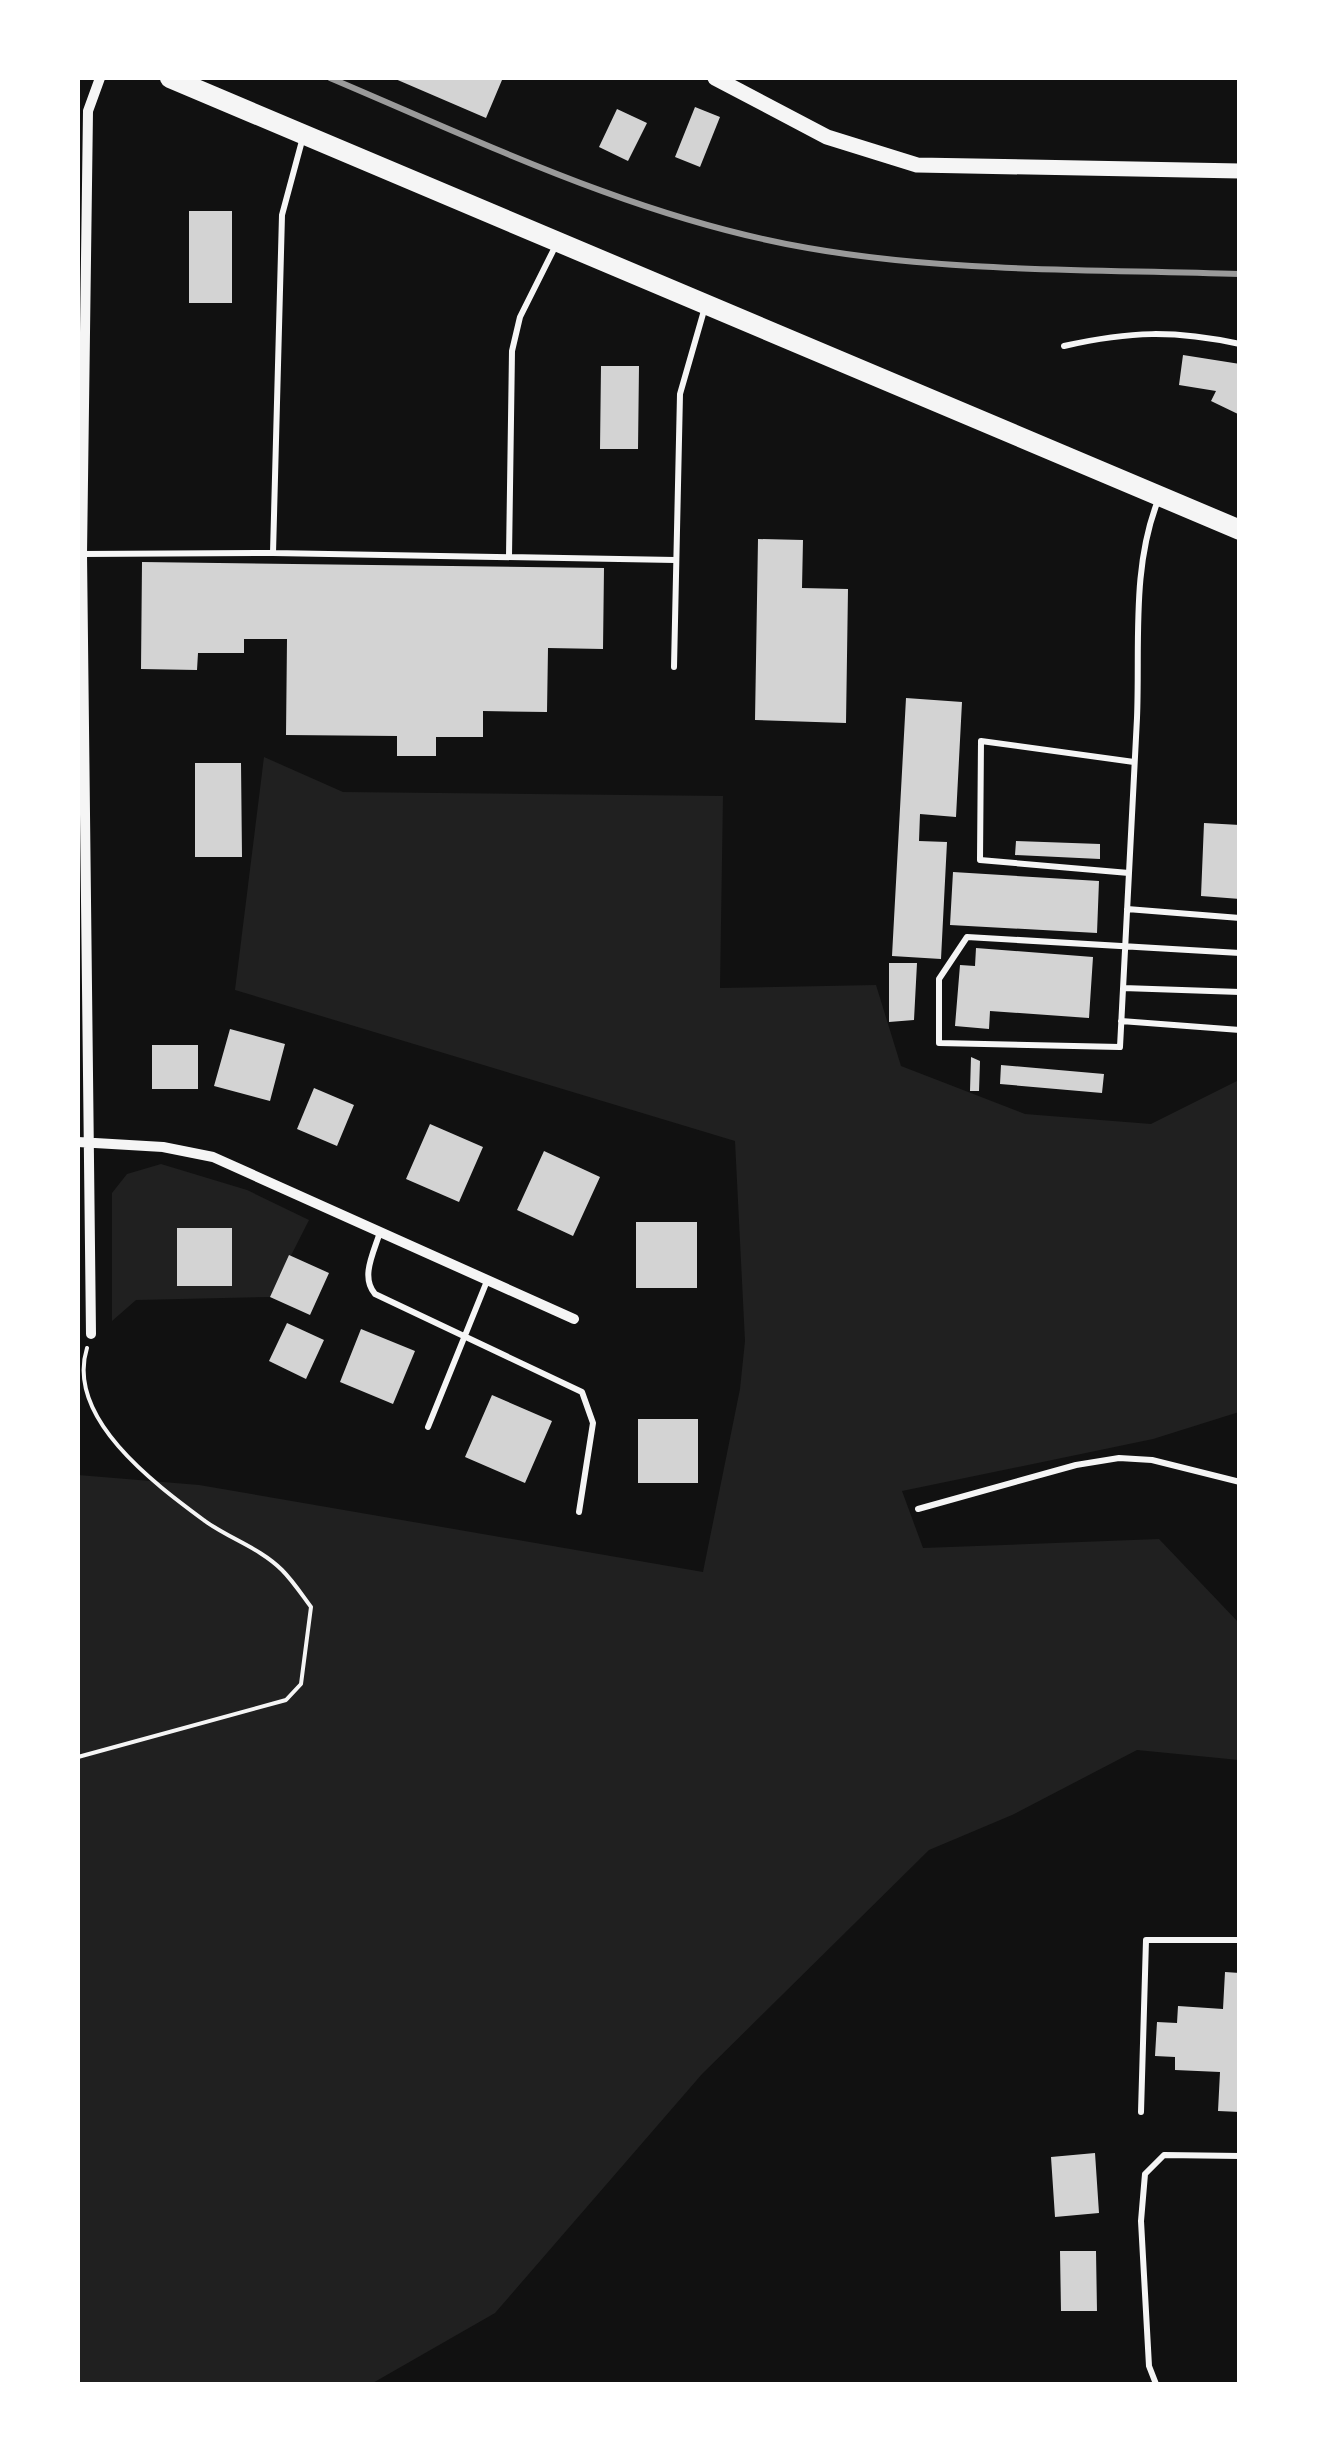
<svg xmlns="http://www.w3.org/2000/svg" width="1317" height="2462" viewBox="0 0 1317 2462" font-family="Montserrat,sans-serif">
  <rect width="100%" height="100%" fill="#111"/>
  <!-- green -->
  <path fill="#202020" d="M264,757l79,35 380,4 -3,192 156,-3 25,81 124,48 126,10 88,-44v332l-86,27 -251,52 21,57 236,-9 80,84v137l-102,-10 -125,65 -83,35 -227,224 -207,239 -124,71h-293v-909l121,10 504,87 37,-183 5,-48 -10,-200 -500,-151z
    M161,1164l86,26 62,30 -39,77 -134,3 -24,21v-128l15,-19z"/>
  <!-- building -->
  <path fill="#d3d3d3" d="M393,78h104l5,2 -16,38z
    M695,107l25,10 -20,50 -25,-10z
    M617,109l30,14 -19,38 -29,-14z
    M189,211h43v92h-43z
    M1183,355l57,9v51l-29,-14 5,-10 -37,-6z
    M601,366h38l-1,83h-38z
    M758,539l45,1 -1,48 46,1 -2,134 -91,-3z
    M142,562l462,6 -1,81 -55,-1 -1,64 -64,-1v26h-47v19h-39v-20l-111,-1 1,-96h-43v14h-46l-1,17 -56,-1z
    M906,698l56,4 -6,115 -36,-3 -1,27 28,1 -6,117 -49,-3z
    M195,763h46l1,94h-47z
    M1204,823l36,2v74l-39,-3z
    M1016,841l84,3v15l-85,-4z
    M953,872l146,9 -2,52 -147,-8z
    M976,948l117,9 -4,61 -99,-7 -1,18 -34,-3 5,-61 15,1z
    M889,963h28l-3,57 -25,2z
    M230,1029l55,15 -15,57 -56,-15z
    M152,1045h46v44h-46z
    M971,1057l9,4 -1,30h-9z
    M1001,1065l103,9 -2,19 -102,-9z
    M314,1088l40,17 -17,41 -40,-17z
    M430,1124l53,23 -24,55 -53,-23z
    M544,1151l56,26 -27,59 -56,-26z
    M636,1222h61v66h-61z
    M177,1228h55v58h-55z
    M289,1255l40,18 -19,42 -40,-18z
    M287,1323l37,17 -18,39 -37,-18z
    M361,1329l54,22 -22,53 -53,-22z
    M492,1395l60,26 -27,62 -60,-26z
    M638,1419h60v64h-60z
    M1225,1972l15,1v139l-22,-1 2,-39 -45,-2v-13l-20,-1 2,-34 20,1 1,-17 45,3z
    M1095,2153l4,60 -44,4 -4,-60z
    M1060,2251h36l1,60h-36z"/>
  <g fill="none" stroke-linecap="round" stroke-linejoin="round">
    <!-- path -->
    <path stroke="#f5f5f5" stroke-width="4" d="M78,1757l208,-57 15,-16 10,-77c-9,-12 -18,-26 -29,-37 -22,-22 -52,-31 -77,-49 -50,-37 -140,-103 -118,-173"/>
    <!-- service -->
    <path stroke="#f5f5f5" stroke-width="6" d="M1064,346c67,-15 109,-16 176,-2
      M1159,498c-28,68 -19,147 -22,220 -5,110 -12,219 -17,329l-181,-4v-64l28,-42 273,16
      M273,553l9,-338 21,-78
      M82,554l191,-1 402,7
      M509,556l3,-205 8,-34 36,-72
      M674,667l6,-273 25,-87
      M1129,873l-149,-13 1,-119 153,21
      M1127,909l113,9
      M1123,988l117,4
      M1121,1021l119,9
      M380,1232c-6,20 -20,45 -5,62l207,98 11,31 -14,89
      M428,1427l59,-146
      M918,1509l158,-44 43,-7 33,2 88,22
      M1141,2112l5,-172h94
      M1156,2384l-7,-18 -8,-145 4,-47 19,-19 76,1"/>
    <!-- minor -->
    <path stroke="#f5f5f5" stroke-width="10" d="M78,1142l85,5 50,10 361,162
      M91,1334l-9,-780 6,-443 12,-33"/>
    <!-- tertiary -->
    <path stroke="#f5f5f5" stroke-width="15" d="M715,78l112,59 90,28 323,6"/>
    <!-- primary -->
    <path stroke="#f5f5f5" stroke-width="20" d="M170,78l1070,452"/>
    <!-- rail -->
    <path stroke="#9a9a9a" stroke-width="6" d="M330,78c156,66 310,141 478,170 142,25 288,21 432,26"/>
  </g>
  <!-- border -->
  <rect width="1317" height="2462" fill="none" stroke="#ffffff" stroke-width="160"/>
</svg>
